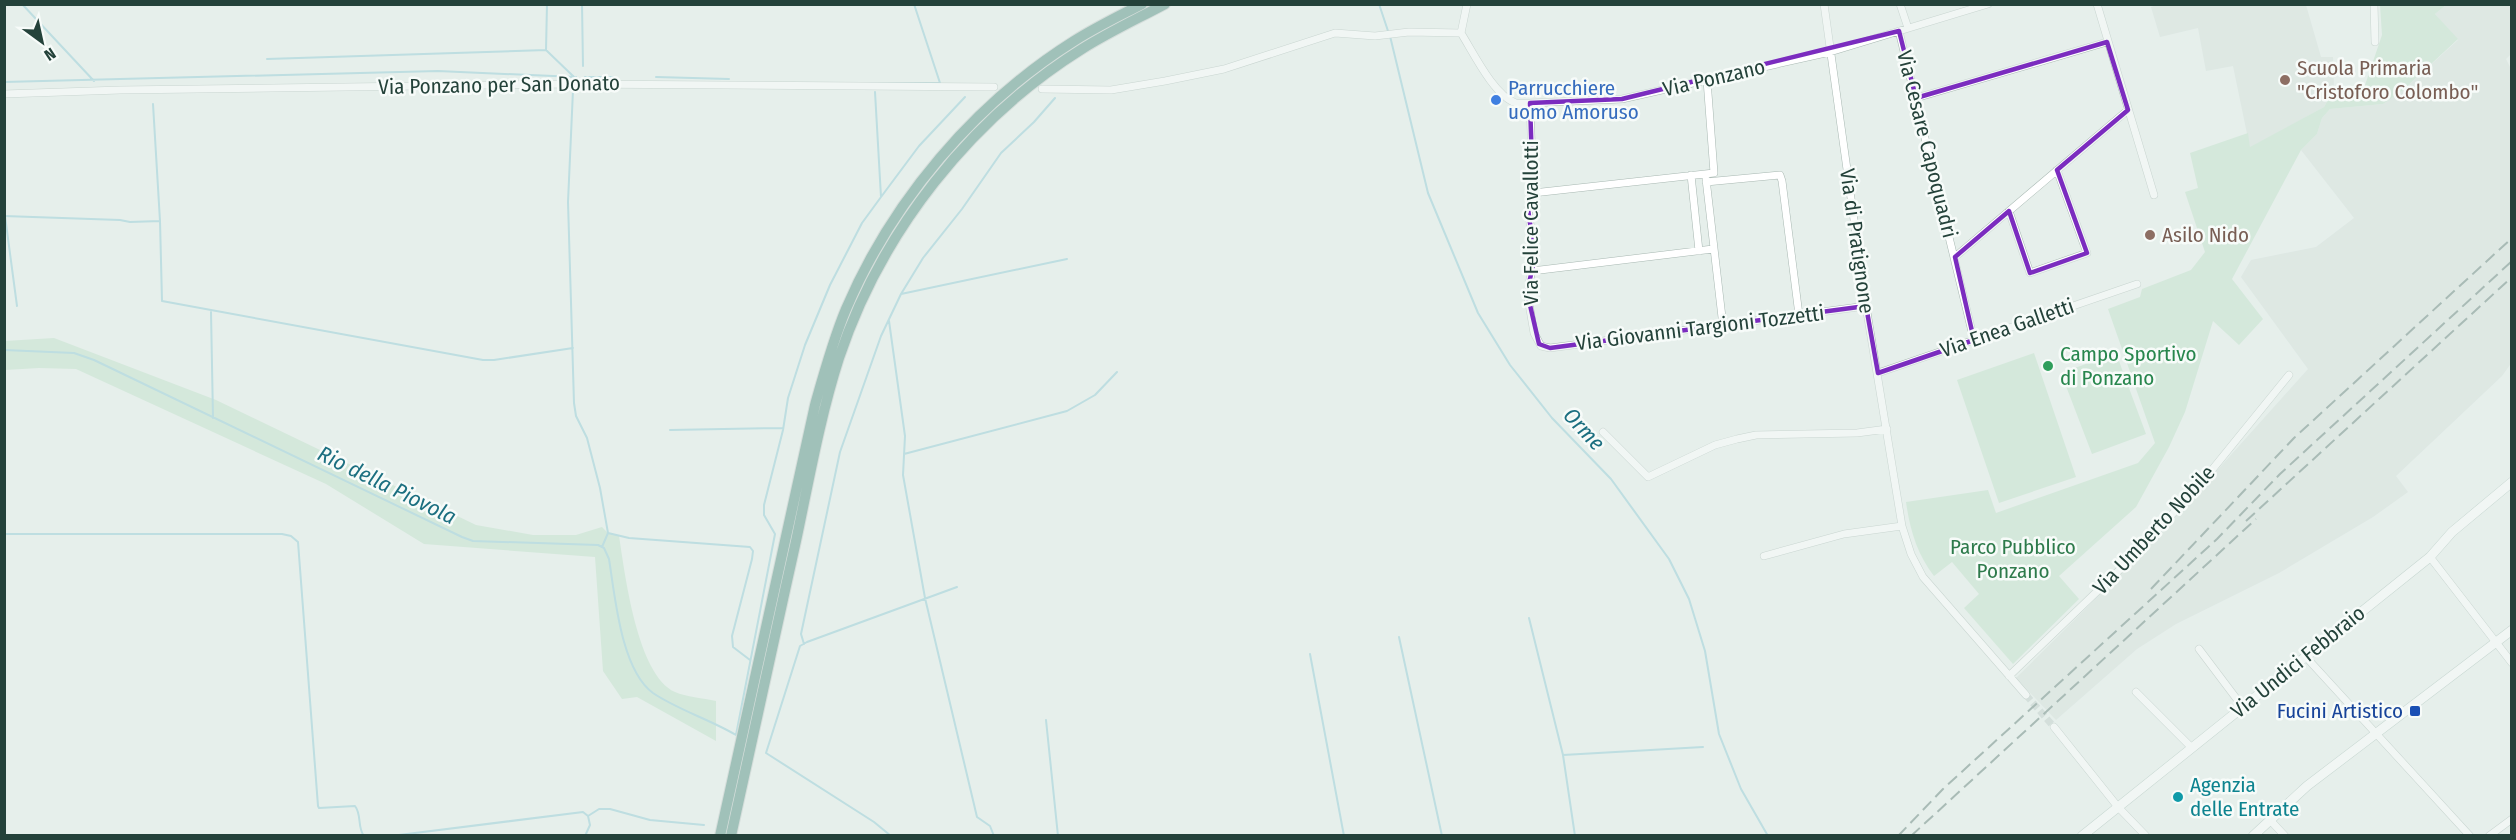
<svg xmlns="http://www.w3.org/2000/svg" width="2516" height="840" viewBox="0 0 2516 840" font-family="'Fira Sans Condensed',sans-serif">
  <rect width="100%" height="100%" fill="#e6efeb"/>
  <!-- built -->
  <path fill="#d4dfda" d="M2159,4l147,1 15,52h12l1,32 -10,18 -74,41 -17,-82 -27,5 -8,-43 -38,9 -9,-30z
    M2446,5h65v49l-5,5 6,12v291l-10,14 -106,100 12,16 -35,25 -94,56 -103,51 -39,25 -81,71 -40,-42 136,-135 156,-174 -67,-92 10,-17 65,-13 38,-29 -53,-68 16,-16 5,-16 8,-9 53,-5 19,-13 56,-51 -23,-26z"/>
  <!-- green -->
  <path fill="#bfe0c8" d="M2380,5h66l-11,9 23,25 -56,52 -19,13 -53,5 -8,9 -5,16 -16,16 -69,129 31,40 -24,26 -26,-24 -28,91 -16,35 -33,60 -77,69 20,23 -66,65 -49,-56 15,-14 -27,-32 -18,14c-17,-22 -24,-46 -28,-74l82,-12 8,23 142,-50 17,-20 -47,-134 32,-12 2,-8 49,-19 14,-18 -20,-60 13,-4 -8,-35 58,-20 2,14 74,-40 10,-18 30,-1 18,-53z
    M54,338l162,62 260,125 57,10h43l26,-8 6,6 11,3c6,38 18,139 56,156 11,5 28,6 41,9v40l-79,-44 -15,2 -19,-28 -8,-114 -171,-13 -98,-60 -250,-115 -37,-1 -34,2v-29z
    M2034,353l42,124 -77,26 -42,-123z
    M2116,353l30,81 -54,20 -31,-81z"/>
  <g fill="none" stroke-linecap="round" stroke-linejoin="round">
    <!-- stream -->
    <path stroke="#8ec9d4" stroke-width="2" d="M22,4l72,77
      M582,4l1,62
      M1379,4l9,27
      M1390,36l38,157 50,120 32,52 42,53 59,61 58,80 20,40 16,52 14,83 22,55 27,47
      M546,50l1,-46
      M267,59l279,-9 27,26
      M576,77l-3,13 -5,112 6,201 2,13 11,22 13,50 8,45 -6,14
      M585,77h28
      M656,77l73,2
      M4,82l434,-11 138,6
      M864,83h76l-26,-79
      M875,92l6,105
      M153,104l7,117 2,80 321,59h11l79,-12
      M4,216l116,4 10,2 30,-1
      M5,216l12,90
      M901,294l166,-35
      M211,312l2,106
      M889,321l16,115 -2,39 22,123 52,219 13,9 4,10
      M4,350l70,3 20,7 368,177 11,4 125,4 6,3 5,11c6,37 12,111 44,134 25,17 56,26 83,42l39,-201 -11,-19v-10l19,-75 5,-32 17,-53 25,-60 32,-62 19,-26 38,-51 46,-49
      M670,430l113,-2
      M904,454l163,-43 28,-16 22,-23
      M608,533l21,5 121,9 3,4 -1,8 -20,77 1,11 17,13
      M4,534h278l9,2 7,6 20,264 1,2 36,-2c7,9 2,21 9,30
      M1529,618l34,137 12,81
      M1399,637l43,199
      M804,644l-3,-10 39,-182 41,-116 20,-42 22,-36 39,-49 39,-56 33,-31 21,-24
      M1310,654l34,182
      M1046,720l12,116
      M1563,755l140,-8
      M588,816l11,-7h11l40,11 54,5
      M391,836l192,-24 5,4
      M585,836l5,-11 -2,-9
      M891,836l-17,-14 -108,-69 34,-107 7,-4 150,-55"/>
    <!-- minor-tunnel -->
    <path stroke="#bfccc8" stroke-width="7" stroke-dasharray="7 3.5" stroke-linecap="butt" d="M2026,695l28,32"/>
    <!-- minor casing -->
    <g stroke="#a8b8b2" stroke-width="8">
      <path id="minor" d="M1467,4l-6,29c12,19 33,63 55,70 4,1 10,0 14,0l92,-4 208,-47 158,-48
        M1824,4l42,302 36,220 9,28 12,23 103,118
        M1900,4l8,24
        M2097,4l57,191
        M2374,4l1,38
        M1899,31l75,309
        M1042,89l69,1 54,-9 59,-12 111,-36 40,3 34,-4 52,1
        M4,94l116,-4 450,-6 424,3
        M1916,98l191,-56
        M1530,103l3,90 -5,16 7,48 -8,35 7,41 7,13 9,2 316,-42
        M1691,175l8,76
        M1706,179l17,147
        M1706,182l74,-7 2,6 17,134
        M1533,193l181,-20 -7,-93
        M2009,211l21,62 57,-20 -30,-83
        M1955,257l173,-147
        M1532,271l181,-22
        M1878,373l259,-89
        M1603,432l45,45 67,-32 22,-6 19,-4 101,-2 30,-4
        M1764,556l80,-22 58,-8
        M2430,557l82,106
        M2199,649l43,57
        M2305,656l165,180
        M2009,676l126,-121 72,-79 82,-101
        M2136,692l55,55
        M2054,727l64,80 28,29
        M2270,820l15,16
        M2489,836l23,-17"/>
    </g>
    <!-- secondary casing -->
    <g stroke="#a4bbb3" stroke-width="10">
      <path id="secondary" d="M2082,836l348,-279 22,-25 60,-50
        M2253,836l54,-50 205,-156"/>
    </g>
    <!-- trunk casing -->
    <g stroke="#c2cac8" stroke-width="12">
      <path id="trunk" d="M720,836l95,-431c9,-32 18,-65 31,-96 46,-108 128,-205 228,-268 22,-14 45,-25 68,-37
        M731,836c22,-99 43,-197 65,-295 13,-61 24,-124 43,-183 42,-126 131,-239 243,-309 27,-17 55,-30 83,-45"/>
    </g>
    <!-- minor -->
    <use href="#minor" stroke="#fff" stroke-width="7"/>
    <!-- secondary -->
    <use href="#secondary" stroke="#fff" stroke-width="9"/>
    <!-- trunk -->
    <use href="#trunk" stroke="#4c8a7c" stroke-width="10"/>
    <!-- rail -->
    <path stroke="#5f7d75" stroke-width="2" stroke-dasharray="12 6" stroke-linecap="butt" d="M2246,521l266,-244
      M2151,589l143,-151 218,-200
      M1898,836l45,-47 274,-250 63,-65 232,-213
      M1911,836l345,-317"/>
  </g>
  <!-- marked area -->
  <path d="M0 0H2516V840H0ZM1899,31l17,67 191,-56 21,68 -71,60 30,83 -57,20 -21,-62 -54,46 19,83 -96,33 -12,-67 -316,42 -11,-4 -12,-52 8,-35 -7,-48 5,-16 -3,-90 92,-4z" fill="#e6efeb" fill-opacity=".55" fill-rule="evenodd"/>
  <path fill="none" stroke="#7b2cbf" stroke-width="4.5" stroke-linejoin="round" d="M1899,31l17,67 191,-56 21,68 -71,60 30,83 -57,20 -21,-62 -54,46 19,83 -96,33 -12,-67 -316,42 -11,-4 -12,-52 8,-35 -7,-48 5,-16 -3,-90 92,-4z"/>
  <!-- markers -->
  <g fill="#8d6e63" stroke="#f7fbf9" stroke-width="2">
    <circle cx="2285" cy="80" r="6"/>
    <circle cx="2150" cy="235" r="6"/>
  </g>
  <circle fill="#3f7fe0" stroke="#f7fbf9" stroke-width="2" cx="1496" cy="100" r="6"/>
  <circle fill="#2e9e5b" stroke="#f7fbf9" stroke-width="2" cx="2048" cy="366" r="6"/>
  <rect fill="#1a4fb4" stroke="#f7fbf9" stroke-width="2" x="2409" y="705" width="12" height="12" rx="3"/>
  <circle fill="#0f9aa8" stroke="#f7fbf9" stroke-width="2" cx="2178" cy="797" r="6"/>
  <g text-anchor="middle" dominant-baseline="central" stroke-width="5" stroke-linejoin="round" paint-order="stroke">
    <!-- education labels -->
    <g font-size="21" fill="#785e54" stroke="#f7fbf9" text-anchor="start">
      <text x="2297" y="68">Scuola Primaria<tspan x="2297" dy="24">"Cristoforo Colombo"</tspan></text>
      <text x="2162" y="235">Asilo Nido</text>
    </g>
    <!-- street labels -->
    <g font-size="21" fill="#24423a" stroke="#f7fbf9">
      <text transform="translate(1714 78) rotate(-13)">Via Ponzano</text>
      <text transform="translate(499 85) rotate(-1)">Via Ponzano per San Donato</text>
      <text transform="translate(1927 144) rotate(76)">Via Cesare Capoquadri</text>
      <text transform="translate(1531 223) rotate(-90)">Via Felice Cavallotti</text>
      <text transform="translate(1857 241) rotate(82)">Via di Pratignone</text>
      <text transform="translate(1700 328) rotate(-7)">Via Giovanni Targioni Tozzetti</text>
      <text transform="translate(2007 328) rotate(-19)">Via Enea Galletti</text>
      <text transform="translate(2154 530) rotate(-47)">Via Umberto Nobile</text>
      <text transform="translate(2298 662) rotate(-39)">Via Undici Febbraio</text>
    </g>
    <!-- shop labels -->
    <g font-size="21" fill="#366cbe" stroke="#f7fbf9" text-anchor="start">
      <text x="1508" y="88">Parrucchiere<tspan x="1508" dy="24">uomo Amoruso</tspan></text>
    </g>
    <!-- leisure labels -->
    <g font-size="21" fill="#27864d" stroke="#f7fbf9" text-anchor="start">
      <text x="2060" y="354">Campo Sportivo<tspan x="2060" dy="24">di Ponzano</tspan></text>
    </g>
    <!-- park labels -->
    <g font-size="21" fill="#2d7a4b" stroke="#f7fbf9">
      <text x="2013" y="547">Parco Pubblico<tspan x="2013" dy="24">Ponzano</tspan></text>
    </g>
    <!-- transit labels -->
    <g font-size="21" fill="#164399" stroke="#f7fbf9" text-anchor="end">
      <text x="2403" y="711">Fucini Artistico</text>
    </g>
    <!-- culture labels -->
    <g font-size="21" fill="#0d838f" stroke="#f7fbf9" text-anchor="start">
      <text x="2190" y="785">Agenzia<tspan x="2190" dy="24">delle Entrate</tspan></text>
    </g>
    <!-- water labels -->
    <g font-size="22" font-style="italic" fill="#1c6f80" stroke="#f7fbf9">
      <text transform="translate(1584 429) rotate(47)">Orme</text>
      <text transform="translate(387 485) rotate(26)">Rio della Piovola</text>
    </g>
  </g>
  <!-- border -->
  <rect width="2516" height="840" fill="none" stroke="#24423a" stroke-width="12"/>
  <!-- north arrow -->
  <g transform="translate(42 42) rotate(147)" stroke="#f7fbf9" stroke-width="4.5" paint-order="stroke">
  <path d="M0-4.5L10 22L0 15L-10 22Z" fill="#24423a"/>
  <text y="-9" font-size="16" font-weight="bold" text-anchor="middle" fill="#24423a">N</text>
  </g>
</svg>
